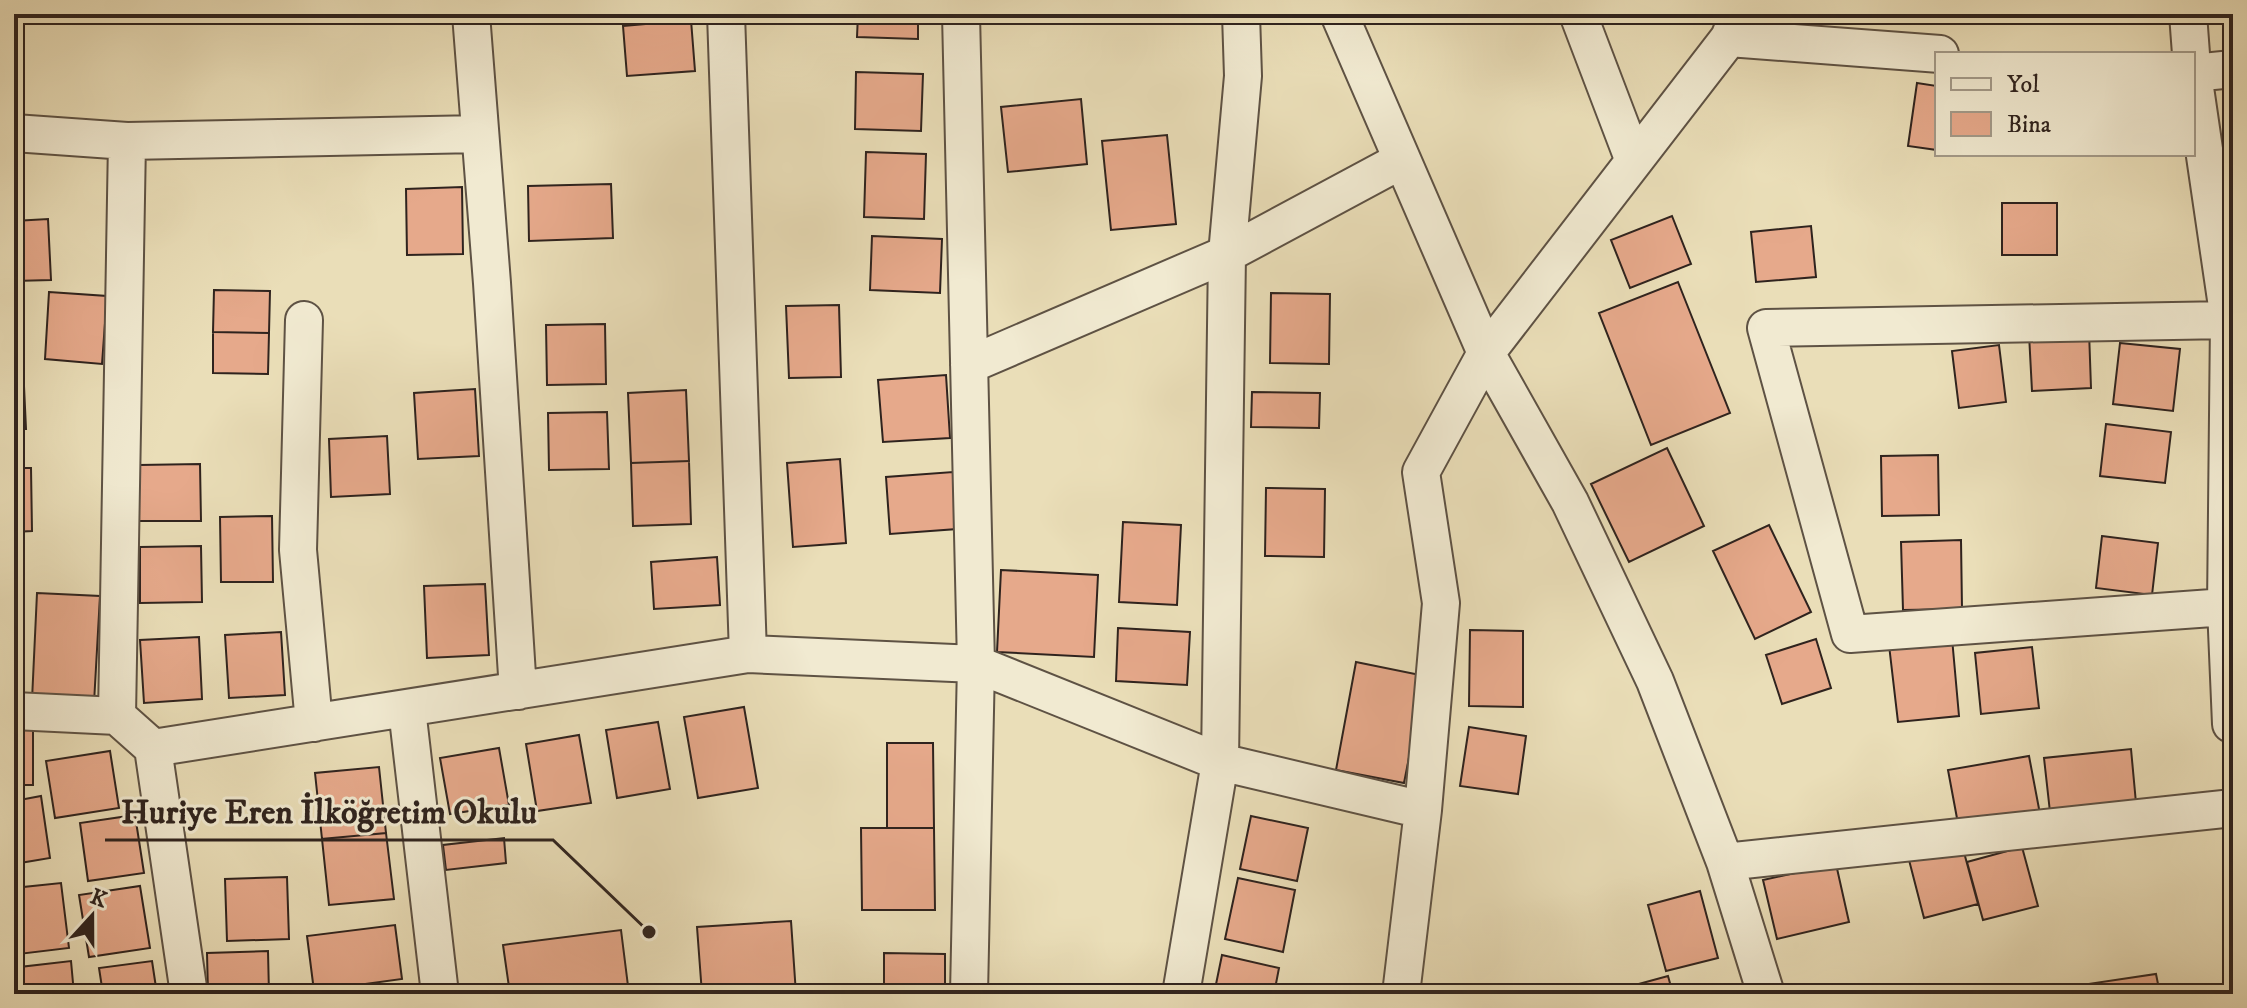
<svg xmlns="http://www.w3.org/2000/svg" width="2247" height="1008" viewBox="0 0 2247 1008" font-family="'IM FELL DW Pica',serif">
  <rect width="100%" height="100%" fill="#eadeb8"/>
  <filter id="stains"><feTurbulence type="fractalNoise" baseFrequency=".0025" numOctaves="4"/><feColorMatrix values="0 0 0 0 .2 0 0 0 0 .09 0 0 0 0 .02 0 0 0 .5 -.17"/></filter>
  <radialGradient id="worn" r=".72"><stop offset=".6" stop-color="#630" stop-opacity="0"/><stop offset="1" stop-color="#630" stop-opacity=".3"/></radialGradient>
  <!-- building -->
  <path fill="#e6a98b" stroke="#2f231e" stroke-width="2" d="M858,14h60v25l-61,-2z
    M1602,14h35l-32,9z
    M691,20l4,51 -68,5 -4,-50z
    M856,72l67,2 -2,57 -66,-2z
    M1917,83l20,3v64l-29,-4z
    M1081,99l6,65 -79,8 -7,-65z
    M1167,135l9,89 -65,6 -9,-89z
    M866,152l60,2 -2,65 -60,-2z
    M611,184l2,54 -84,3 -1,-55z
    M462,187l1,67 -56,1 -1,-66z
    M2002,203h55v52h-55z
    M1672,216l19,48 -61,24 -19,-48z
    M48,219l3,61 -37,1v-60z
    M1811,226l5,51 -60,5 -5,-50z
    M872,236l70,3 -2,54 -70,-3z
    M1678,282l52,131 -79,32 -52,-132z
    M14,289h5l3,64 -8,1z
    M214,290l56,1 -1,42 -56,-1z
    M49,292l58,4 -5,68 -57,-5z
    M1271,293l59,1 -1,70 -59,-1z
    M839,305l2,72 -52,1 -3,-72z
    M605,324l1,60 -59,1 -1,-60z
    M2089,331l2,57 -59,3 -3,-57z
    M213,332l56,1 -1,41 -55,-1z
    M2120,343l60,6 -7,62 -60,-7z
    M1999,345l7,57 -47,6 -7,-57z
    M14,365h9l3,64h-12z
    M946,375l4,63 -67,4 -5,-62z
    M475,389l4,67 -61,3 -4,-66z
    M686,390l3,71 -58,2 -3,-70z
    M1252,392l68,1 -1,35 -68,-1z
    M607,412l2,57 -60,1 -1,-57z
    M2106,424l65,8 -6,51 -65,-7z
    M387,436l3,58 -59,3 -2,-58z
    M1667,448l37,78 -75,36 -38,-78z
    M1938,455l1,60 -57,1 -1,-60z
    M840,459l6,84 -53,4 -6,-84z
    M689,461l2,63 -58,2 -2,-63z
    M200,464l1,57h-62v-56z
    M14,468h17l1,63 -18,1z
    M953,472l4,57 -67,5 -4,-57z
    M1266,488l59,1 -1,68 -59,-1z
    M272,516l1,66h-52l-1,-65z
    M1123,522l58,3 -4,80 -58,-3z
    M1769,525l42,87 -56,27 -42,-88z
    M2102,536l56,7 -6,52 -56,-7z
    M1961,540l1,69 -59,1 -2,-68z
    M201,546l1,56 -62,1v-56z
    M717,557l3,48 -66,4 -3,-47z
    M1001,570l97,5 -4,82 -97,-5z
    M485,584l4,71 -62,3 -3,-72z
    M37,593l63,3 -6,107 -62,-3z
    M1118,628l72,4 -3,53 -71,-4z
    M1470,630l53,1v76l-54,-1z
    M281,632l4,63 -56,3 -4,-63z
    M199,637l3,62 -58,4 -4,-63z
    M1952,638l7,78 -61,6 -9,-77z
    M1816,639l15,49 -49,16 -16,-49z
    M2032,647l7,61 -58,6 -6,-61z
    M1356,662l69,14 -21,107 -68,-13z
    M744,707l14,81 -60,10 -14,-81z
    M658,722l12,67 -53,9 -11,-68z
    M14,724h19v61h-19z
    M1469,727l57,9 -8,58 -58,-8z
    M579,735l12,68 -54,8 -11,-67z
    M887,743h46l1,85h-47z
    M499,748l10,57 -59,9 -10,-56z
    M2131,749l5,54 -86,9 -6,-54z
    M110,751l9,57 -64,10 -9,-57z
    M2029,756l11,58 -81,15 -11,-59z
    M379,767l7,66 -64,6 -7,-66z
    M41,796l9,62 -36,6v-63z
    M135,815l9,58 -56,8 -8,-58z
    M1251,816l57,12 -11,53 -57,-12z
    M861,828h73l1,82h-73z
    M386,833l8,66 -65,6 -7,-66z
    M504,838l2,25 -60,7 -3,-25z
    M1962,845l16,59 -54,14 -15,-58z
    M2022,847l16,59 -55,14 -16,-58z
    M1836,864l13,58 -72,17 -14,-59z
    M287,877l2,62 -62,2 -2,-62z
    M1238,878l57,12 -12,62 -58,-13z
    M61,883l8,65 -50,6 -5,-66z
    M140,886l10,62 -61,9 -10,-62z
    M1700,891l18,67 -52,13 -18,-66z
    M791,921l5,73h-94l-5,-67z
    M395,925l7,54 -88,12 -7,-55z
    M621,930l8,64h-119l-7,-49z
    M268,951l1,43h-61l-1,-41z
    M884,953l61,1v40h-61z
    M1222,955l57,13 -5,26h-60z
    M71,961l3,33h-51l-3,-27z
    M152,961l5,33h-54l-4,-26z
    M2156,974l4,20h-71l-1,-10z
    M1668,976l5,18h-71z"/>
  <g fill="none" stroke-linecap="round" stroke-linejoin="round">
    <!-- minor casing -->
    <g stroke="#5e5244" stroke-width="40">
      <path id="minor" d="M471,14l21,269 26,408
        M726,14l22,640
        M961,14l15,650 -7,330
        M1339,14l147,339 84,149 85,179 70,181 41,132
        M1578,14l56,147
        M2188,14l3,40
        M1729,38l211,16
        M2193,73l40,-4
        M2193,74l36,246 -3,287 5,117
        M14,133l113,8 353,-7
        M304,320l-6,230 16,173
        M969,365l258,-111 175,-94
        M2226,607l-376,27 -84,-306 463,-8
        M407,709l33,285
        M14,711l103,5 36,32 36,246
        M117,716l10,-575
        M153,748l595,-94 228,10 244,98 203,48
        M1725,862l508,-54
        M1181,994l39,-232 7,-508 16,-178 -2,-62
        M1401,994l22,-184 18,-207 -20,-131 65,-119 243,-315 10,-24"/>
    </g>
    <!-- minor -->
    <use href="#minor" stroke="#f1ead1" stroke-width="36"/>
  </g>
  <!-- callouts -->
  <path fill="none" stroke="#2f231e" stroke-width="3" d="M649 932L553 840H105"/>
  <circle fill="#2f231e" stroke="#f1ead1" stroke-width="3" cx="649" cy="932" r="8"/>
  <g font-size="34" text-anchor="middle" font-weight="bold" fill="#2f231e" stroke="#f1ead1" stroke-width="6" stroke-linejoin="round" paint-order="stroke">
    <text x="329" y="823">Huriye Eren İlköğretim Okulu</text>
  </g>
  <!-- margin -->
  <rect width="2247" height="1008" fill="none" stroke="#eadeb8" stroke-width="48"/>
  <rect x="16" y="16" width="2215" height="976" fill="none" stroke="#2f231e" stroke-width="4"/>
  <rect x="24" y="24" width="2199" height="960" fill="none" stroke="#2f231e" stroke-width="2"/>
  <!-- legend -->
  <rect x="1935" y="52" width="260" height="104" fill="#f1ead1" stroke="#a39a89" stroke-width="2"/>
  <rect x="1951" y="78" width="40" height="12" fill="#f1ead1" stroke="#a39a89" stroke-width="2"/>
  <text x="2007" y="92" font-size="24" fill="#2f231e">Yol</text>
  <rect x="1951" y="112" width="40" height="24" fill="#e6a98b" stroke="#a39a89" stroke-width="2"/>
  <text x="2007" y="132" font-size="24" fill="#2f231e">Bina</text>
  <!-- north arrow -->
  <g transform="translate(92 916) rotate(21)" stroke="#f1ead1" stroke-width="6" paint-order="stroke">
  <path d="M0-6L14 30L0 20L-14 30Z" fill="#2f231e"/>
  <text y="-12" font-size="22" font-weight="bold" text-anchor="middle" fill="#2f231e">K</text>
  </g>
  <rect width="100%" height="100%" filter="url(#stains)"/>
  <rect width="100%" height="100%" fill="url(#worn)"/>
</svg>
